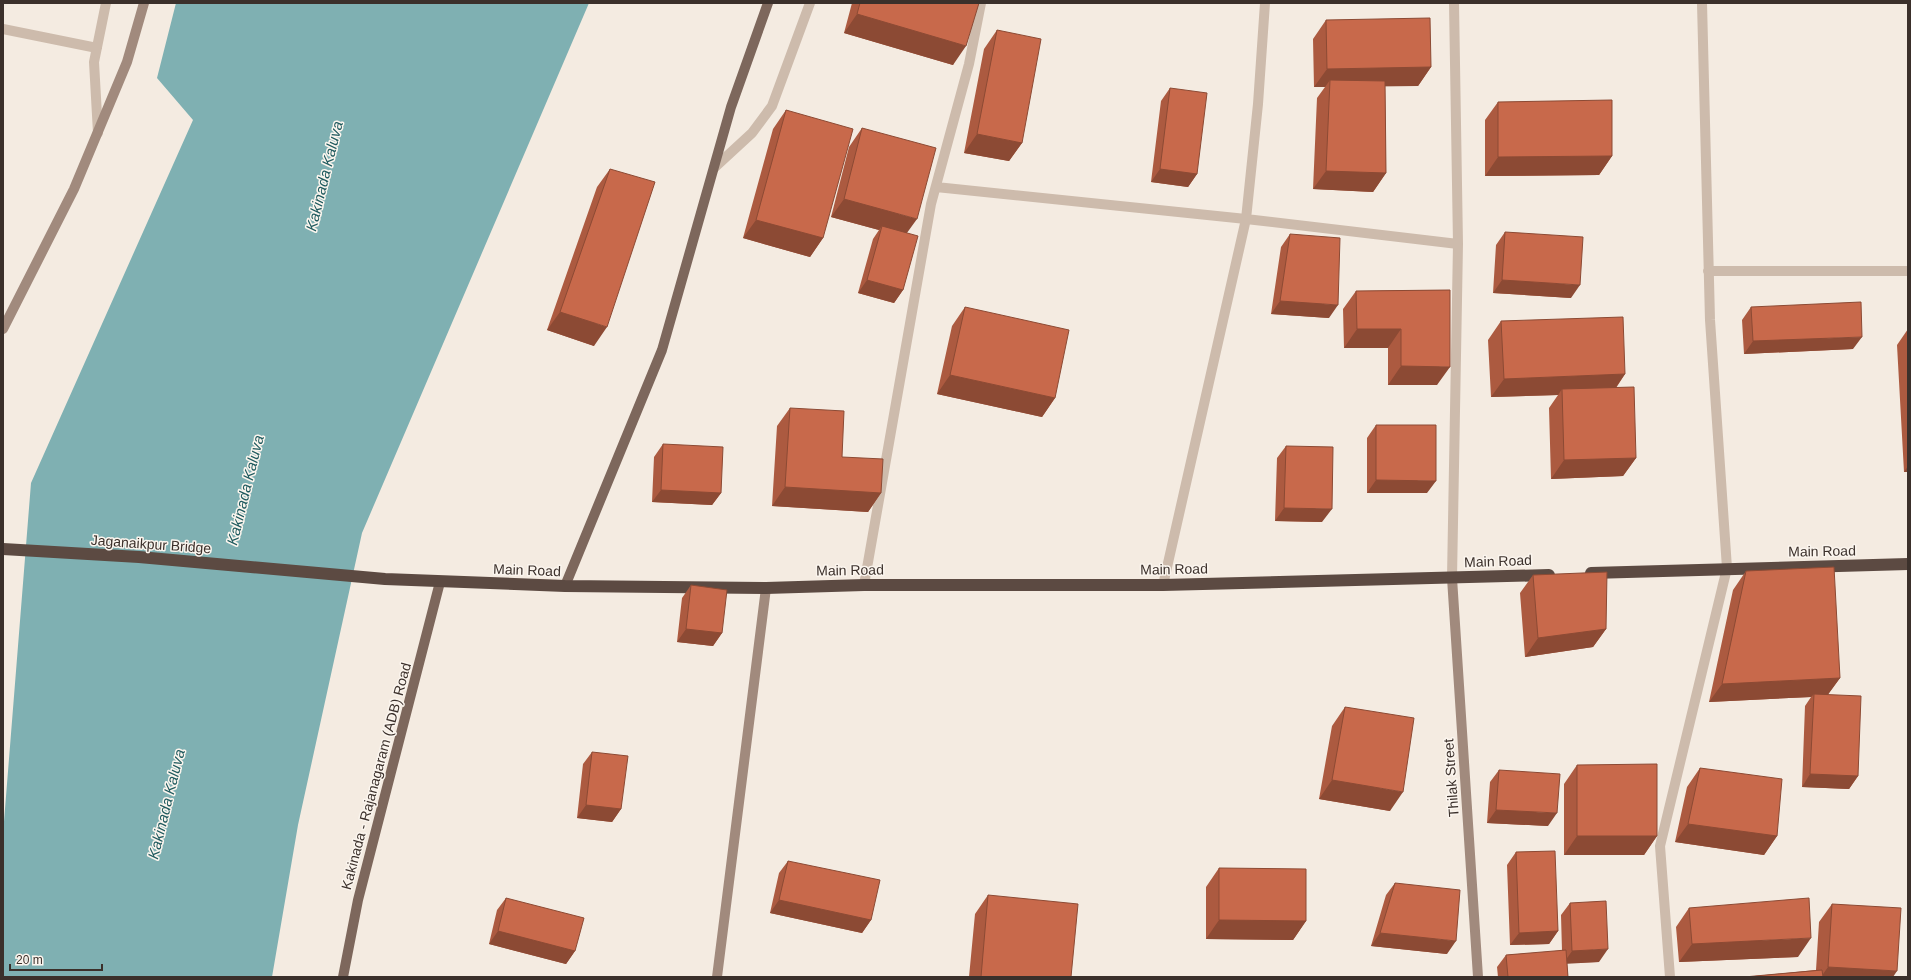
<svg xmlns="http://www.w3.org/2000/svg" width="1911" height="980" viewBox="0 0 1911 980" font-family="Helvetica,sans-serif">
  <rect width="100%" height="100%" fill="#f4ebe1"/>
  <!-- water -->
  <path fill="#7fb0b2" d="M176,3h413l-227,530 -64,292 -26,152h-269v-143l28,-351 162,-363 -36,-42z"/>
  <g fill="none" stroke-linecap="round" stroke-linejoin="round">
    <!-- street -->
    <path stroke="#cdbbac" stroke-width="10" d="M3,29l94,19
      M98,133l-4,-71 12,-59
      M714,168l38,-35 20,-27 38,-103
      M936,187l310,32 212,25
      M1708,271h200
      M1452,578l6,-334 -4,-241
      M864,585l67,-381 38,-140 12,-61
      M1163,585l83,-366 12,-115 7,-101
      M1670,977l-10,-131 67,-278 -17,-248 -8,-317"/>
    <!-- secondary -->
    <path stroke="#a18a7d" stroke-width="10" d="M3,329l71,-140 53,-127 17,-59
      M1452,578l26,399
      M717,977l49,-389"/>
    <!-- primary -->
    <path stroke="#7d675c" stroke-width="10" d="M565,586l97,-236 69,-243 37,-104
      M343,977l15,-77 82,-318"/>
    <!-- highway -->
    <path stroke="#5c4a42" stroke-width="12" d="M3,549l136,8 246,22 180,7 201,2 98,-3h299l386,-10
      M1591,573l317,-9"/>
  </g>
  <!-- wall -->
  <path fill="#ac5a40" d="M852,3h127l-26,62 -109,-32z
    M1326,20l105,47 -13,19h-33l1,87 -13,19 -60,-3 4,-91 8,-11h-11l-1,-48z
    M997,30l25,113 -13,18 -45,-8 20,-104z
    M1170,88l27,86 -9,13 -37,-5 10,-81z
    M1498,102l114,54 -13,19 -114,1v-56z
    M786,110l37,128 -13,19 -67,-19 30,-109z
    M862,128l45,105 -4,57 -9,13 -36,-10 15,-54 6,-9 -48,-13 18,-70z
    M610,169l-16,177 -47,-16 50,-143z
    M1505,232l66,66 -78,-5 3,-48z
    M1290,234l39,84 -58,-4 10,-67z
    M1450,290l-13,95h-49v-37h-44l-1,-39 13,-18z
    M965,307l90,91 -13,19 -105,-23 15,-68z
    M1751,307l102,42 -109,5 -2,-34z
    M1501,321l124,53 -9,14 20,70 -13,18 -72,3 -2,-71 9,-13 -67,2 -3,-57z
    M1908,329v143h-4l-7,-127z
    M790,408l52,49 39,36 -13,19 -96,-6 5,-80z
    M1376,425l51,68h-60v-55z
    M663,444l58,49 -9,12 -60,-3 2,-45z
    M1286,446l36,76 -47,-1 2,-63z
    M1746,571l94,107 -12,16 30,82 -9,13 -47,-2 3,-81 6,-9 -102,5 24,-112z
    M1533,575l73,54 -13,18 -68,10 -5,-64z
    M691,585l31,48 -9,13 -36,-4 5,-44z
    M1345,707l45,104 -71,-12 13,-73z
    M592,752l29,57 -9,13 -35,-4 6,-54z
    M1577,765l80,71 -13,19h-80v-71z
    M1700,768l77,68 -13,19 -89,-13 12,-55z
    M1499,770l49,56 -61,-3 3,-41z
    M1516,852l42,79 -9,13 -39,1 -3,-80z
    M788,861l83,59 -9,13 -92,-20 9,-40z
    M1219,868l87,53 -13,19 -87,-1v-52z
    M1395,883l52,71 -76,-8 15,-51z
    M988,895l83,82h-102l6,-63z
    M506,898l69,53 -9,13 -77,-20 8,-34z
    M1570,903l29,59 -32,1 1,14h-70l-1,-10 9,-12 56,-4 -1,-36z
    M1832,904l61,73h-149l72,-7 3,-48z
    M1689,908l109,49 -119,5 -3,-35z"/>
  <!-- shaded-wall -->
  <path fill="#8c4a34" d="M857,14l109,32 -13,19 -109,-32z
    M1431,67l-13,19 -88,1v-7l-5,7h-11l13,-18z
    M977,134l45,9 -13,18 -45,-8z
    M1612,156l-13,19 -114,1 13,-19z
    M1160,169l37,5 -9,13 -37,-5z
    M1326,171l60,2 -13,19 -60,-3z
    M844,199l73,20 -13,18 -22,-11 -3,4 -48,-13z
    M756,220l67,18 -13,19 -67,-19z
    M867,280l36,10 -9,13 -36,-10z
    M1502,280l78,5 -9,13 -78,-5z
    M1280,301l58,4 -9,13 -58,-4z
    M560,312l47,15 -13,19 -47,-16z
    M1357,329h44l-13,19h-44z
    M1862,337l-9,12 -109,5 9,-13z
    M1401,366l49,1 -13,18h-49z
    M1625,374l-13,19 -50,-4 -4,6 -67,2 13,-18z
    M950,375l105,23 -13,19 -105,-23z
    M1636,458l-13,18 -72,3 13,-19z
    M1908,466v6h-4z
    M1376,480l60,1 -9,12h-60z
    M785,487l96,6 -13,19 -96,-6z
    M661,490l60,3 -9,12 -60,-3z
    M1284,508l48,1 -10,13 -47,-1z
    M686,629l36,4 -9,13 -36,-4z
    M1606,629l-13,18 -68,10 13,-19z
    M1840,678l-13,18 -13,-2 -3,3 -102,5 13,-18z
    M1810,774l48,2 -9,13 -47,-2z
    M1332,780l71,12 -13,19 -71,-12z
    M586,805l35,4 -9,13 -35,-4z
    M1496,810l61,3 -9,13 -61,-3z
    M1688,824l89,12 -13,19 -89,-13z
    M1577,836h80l-13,19h-80z
    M779,900l92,20 -9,13 -92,-20z
    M1219,920l87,1 -13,19 -87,-1z
    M498,931l77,20 -9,13 -77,-20z
    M1558,931l-9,13 -39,1 9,-12z
    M1380,933l76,8 -9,13 -76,-8z
    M1811,938l-13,19 -119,5 13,-18z
    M1608,949l-9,13 -36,2 9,-13z
    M1828,967l69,4 -4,6h-72z"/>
  <!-- building -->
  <path fill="#c8694b" stroke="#8c4a34" d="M860,3h119l-13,43 -109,-32z
    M1430,18l1,49 -104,2 -1,-49z
    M997,30l44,9 -19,104 -45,-9z
    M1330,80l55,1 1,92 -60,-2z
    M1170,88l37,5 -10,81 -37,-5z
    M1612,100v56l-114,1v-55z
    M786,110l67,19 -30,109 -67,-18z
    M862,128l74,20 -19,71 -73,-20z
    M610,169l45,13 -48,145 -47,-15z
    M882,226l36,10 -15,54 -36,-10z
    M1505,232l78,5 -3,48 -78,-5z
    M1290,234l50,4 -2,67 -58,-4z
    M1450,290v77l-49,-1v-37h-44l-1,-38z
    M1861,302l1,35 -109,4 -2,-34z
    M965,307l104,23 -14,68 -105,-23z
    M1623,317l2,57 -121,5 -3,-58z
    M1634,387l2,71 -72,2 -2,-71z
    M790,408l54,3 -2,46 41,2 -2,34 -96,-6z
    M1376,425h60v56l-60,-1z
    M663,444l60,3 -2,46 -60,-3z
    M1286,446l47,1 -1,62 -48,-1z
    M1834,567l6,111 -118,6 24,-113z
    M1607,572l-1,57 -68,9 -5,-63z
    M691,585l36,5 -5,43 -36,-4z
    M1814,694l47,2 -3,80 -48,-2z
    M1345,707l69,11 -11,74 -71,-12z
    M592,752l36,4 -7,53 -35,-4z
    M1657,764v72h-80v-71z
    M1700,768l82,11 -5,57 -89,-12z
    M1499,770l61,4 -3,39 -61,-3z
    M1555,851l3,80 -39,2 -3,-81z
    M788,861l92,19 -9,40 -92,-20z
    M1219,868l87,1v52l-87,-1z
    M1395,883l65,7 -4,51 -76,-8z
    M988,895l90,9 -7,73h-90z
    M506,898l78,20 -9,33 -77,-20z
    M1809,898l2,40 -119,6 -3,-36z
    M1606,901l2,48 -36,2 -2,-48z
    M1832,904l69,4 -4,63 -69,-4z
    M1566,950l2,27h-60l-2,-22z
    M1822,970l1,7h-79z"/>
  <g text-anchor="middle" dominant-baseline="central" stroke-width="3" stroke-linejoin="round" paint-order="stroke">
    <!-- street labels -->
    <g font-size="14" fill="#3b302b" stroke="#fbf5ee">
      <text transform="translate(151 544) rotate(4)">Jaganaikpur Bridge</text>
      <text transform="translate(1822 551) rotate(-1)">Main Road</text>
      <text transform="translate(1498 561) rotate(-2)">Main Road</text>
      <text transform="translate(1174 569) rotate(-1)">Main Road</text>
      <text transform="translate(527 570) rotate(2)">Main Road</text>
      <text transform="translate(850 570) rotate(-1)">Main Road</text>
      <text transform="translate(376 776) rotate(-75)">Kakinada - Rajanagaram (ADB) Road</text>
      <text transform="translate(1451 778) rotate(-94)">Thilak Street</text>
    </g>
    <!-- water labels -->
    <g font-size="15" font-style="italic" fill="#1f5a5e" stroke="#fbf5ee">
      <text transform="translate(324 176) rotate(-76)">Kakinada Kaluva</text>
      <text transform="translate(245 490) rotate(-76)">Kakinada Kaluva</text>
      <text transform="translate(166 804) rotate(-76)">Kakinada Kaluva</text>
    </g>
  </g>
  <!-- border -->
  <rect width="1911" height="980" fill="none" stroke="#3b302b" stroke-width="8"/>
  <!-- scale -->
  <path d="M10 964v6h92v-6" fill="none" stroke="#3b302b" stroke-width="2"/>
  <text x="16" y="964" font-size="12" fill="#3b302b" stroke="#fbf5ee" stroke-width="3" paint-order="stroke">20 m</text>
</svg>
